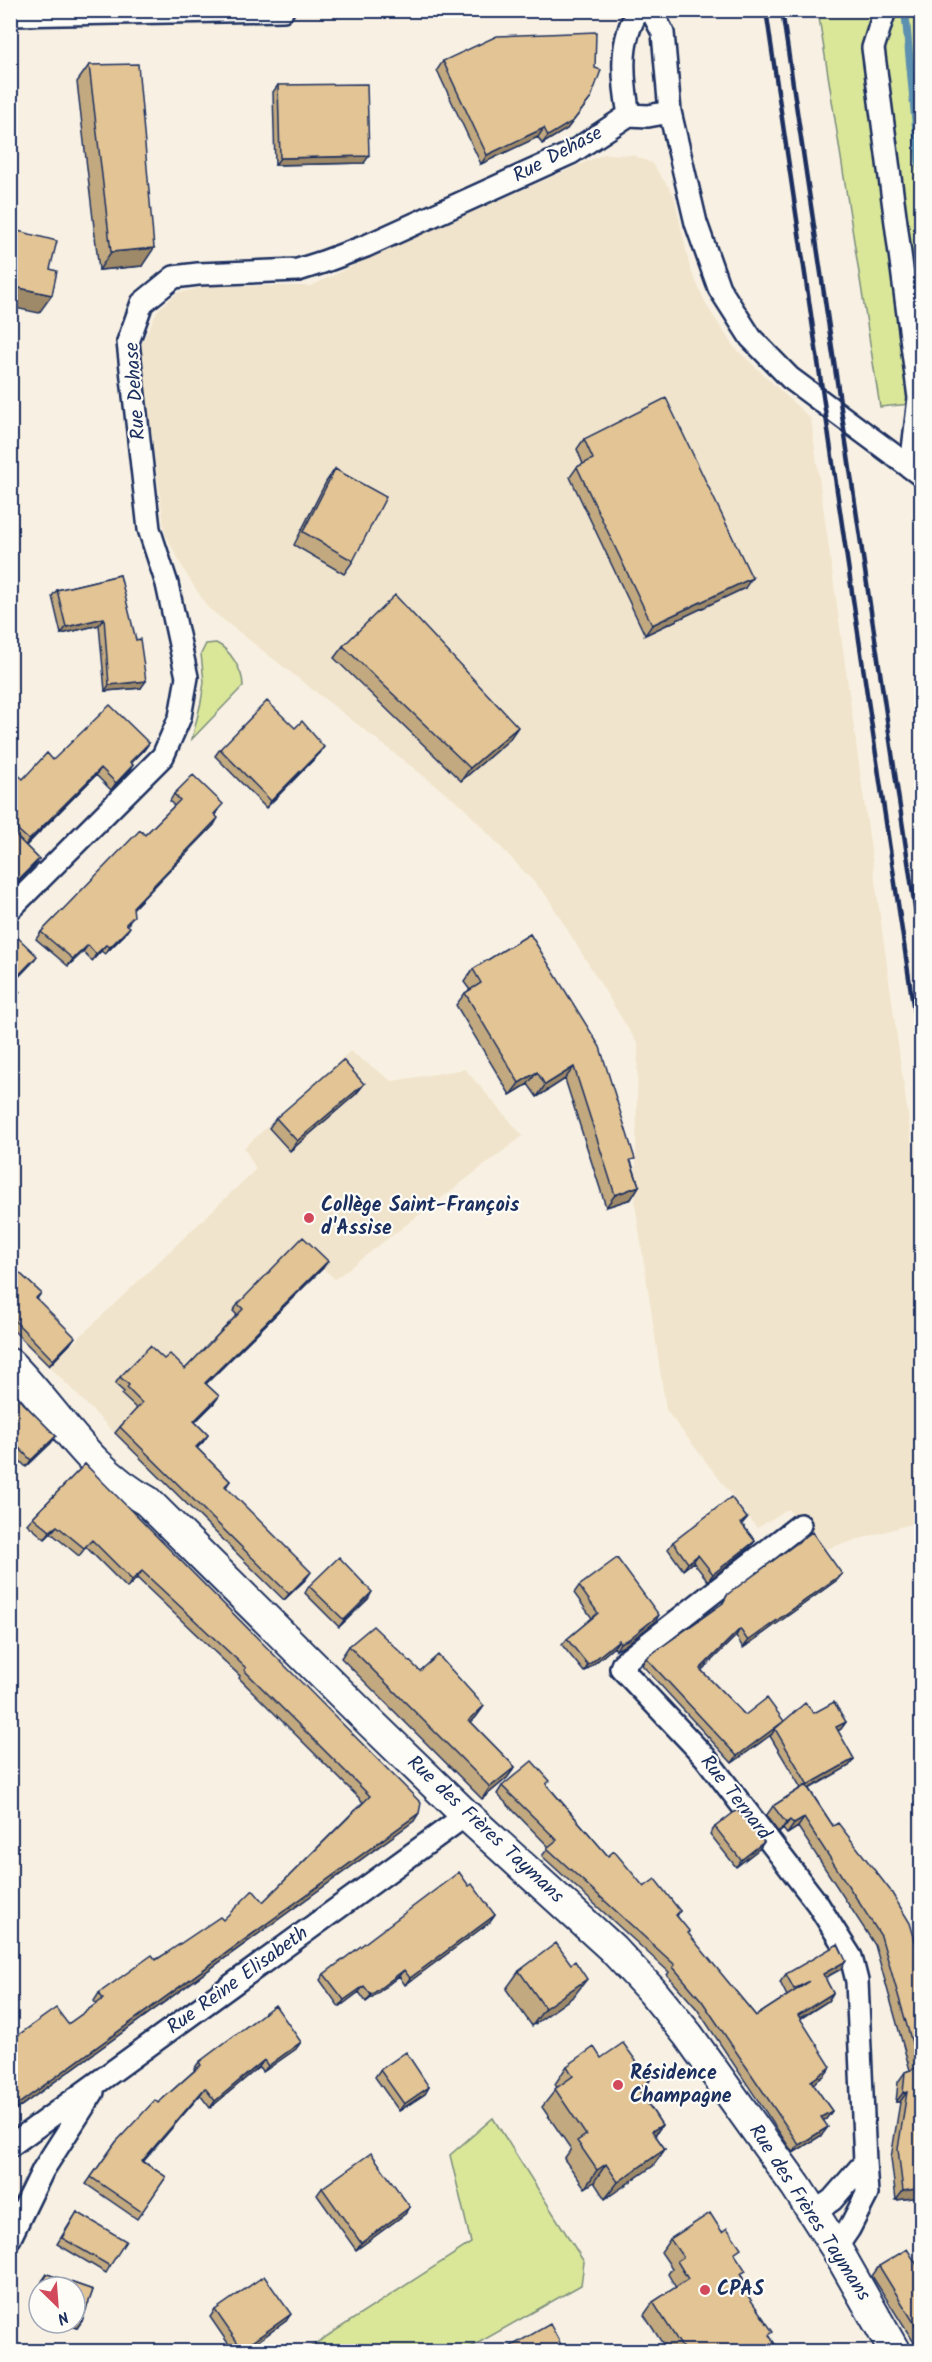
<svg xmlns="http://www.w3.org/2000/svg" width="932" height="2362" viewBox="0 0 932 2362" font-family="Kalam,sans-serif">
  <rect width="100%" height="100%" fill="#f8f1e3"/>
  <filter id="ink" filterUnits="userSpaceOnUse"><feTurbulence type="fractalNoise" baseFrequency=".0167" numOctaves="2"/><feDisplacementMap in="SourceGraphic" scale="12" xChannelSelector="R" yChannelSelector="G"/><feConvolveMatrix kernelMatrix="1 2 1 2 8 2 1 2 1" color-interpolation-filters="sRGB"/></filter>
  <g filter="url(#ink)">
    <!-- built -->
    <path fill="#f1e4cc" d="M604,154l29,1 19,8 22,32 16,73 17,38 27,41 77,72 110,790v312l-102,30 -31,-42 -31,19 -91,-118 -31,-206 3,-159 -92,-150 -84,-89 -254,-198 -23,-36 -20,-38 -25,-187 18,-37 19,-17 32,-7h102l68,-33z
      M350,1051l42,30 73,-12 58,67 -188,143 -13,-11 -186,187 -87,-89 207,-197 -12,-21z"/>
    <!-- green -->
    <path fill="#dae799" stroke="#7a8b7c" stroke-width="1.5" d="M818,11h103v392l-41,4z
      M216,643c14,6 27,28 27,43l-51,53 9,-37 3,-20 -3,-28 5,-10z
      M493,2118l91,144 -3,23 -117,66h-160l167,-108 -21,-88z"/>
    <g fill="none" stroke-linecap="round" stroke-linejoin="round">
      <!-- stream -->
      <path stroke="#5c90b0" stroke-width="8" d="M905,10l17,181"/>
      <!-- street casing -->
      <g stroke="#1b2f5e" stroke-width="26">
        <path id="street" d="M651,10l12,23 7,79 26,111 23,65 32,50 39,40 132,98
          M885,10l-12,38 46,350 -8,69
          M10,15l273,-5
          M629,115c-6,-34 -11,-75 10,-105
          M10,909l153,-153 17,-39 7,-40 -20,-93 -18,-55 -21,-187 14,-39 32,-26 24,-3 100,-4 25,-8 43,-16 205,-93 58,-38 19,1 22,-4
          M800,1525l-177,138 -2,5 84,89 112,146 34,54 6,24 8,181
          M10,2146l456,-331
          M813,2213l19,-13 33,-38 2,32 -18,35 -13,19
          M10,2238l33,-68 50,-78"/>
      </g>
      <!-- secondary casing -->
      <g stroke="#1b2f5e" stroke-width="34">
        <path id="secondary" d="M10,1364c46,46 78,106 137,137l225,223 94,91 146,133 40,43 36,44 108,151 40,62 59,104"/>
      </g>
      <!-- street -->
      <use href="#street" stroke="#fdfcf7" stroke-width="21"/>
      <!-- secondary -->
      <use href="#secondary" stroke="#fdfcf7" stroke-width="30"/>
      <!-- rail -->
      <path stroke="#1b2f5e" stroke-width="4.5" d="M766,10l156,1056
        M782,10l140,946"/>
    </g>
    <!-- wall -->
    <path fill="#c2a980" stroke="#1b2f5e" stroke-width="1.5" d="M443,61l148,37 -24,31 -25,15 -4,-7 -57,27 -44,-94z
      M89,65l53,201 -43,4 -22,-188z
      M278,85l86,78 -89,2 -2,-73z
      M584,439l161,149 -100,47 -75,-158 7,-10 6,-3 -6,-15z
      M335,469l18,92 -9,13 -50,-29 32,-63z
      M120,575l21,113 -36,3 -6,-66 -38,9 -9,-38 5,-6z
      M343,646l166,94 -48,41 -127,-123z
      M149,743l-5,7 -13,13 2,2 -5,7 -17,18 -15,-15 -70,71 13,13 -5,7 -24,-32v-55h13l30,-19z
      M220,749l100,4 -54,55 -51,-52z
      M174,794l44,17 -3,4 -1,10 -81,83 -4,15 -2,2 -2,9 -20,20 -4,-3 -9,10 -9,-9 -15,14 -32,-27 5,-7 104,-97 29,-29 -4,-5z
      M530,934l102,230 7,22 -8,13 -25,8 -41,-128 -28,18 -9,-13 -18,11 -54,-90 9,-12 5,-3 -6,-8 9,-13z
      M364,1084l-8,10 -66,57 -21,-23 7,-10z
      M10,1264l31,29 -4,6 33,45 -21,22 -39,-39z
      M323,1268l-117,116 13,12 -5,7 -19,19 13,13 -5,7 -6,6 33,33 -4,6 80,92 -22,21 -169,-167 5,-6 17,-18 -15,-14 2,-3 -9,-8 5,-7 44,-18 21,10 52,-54 -4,-4 5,-7z
      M10,1390l46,46 -5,7 -25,24 -16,-16z
      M85,1464l329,357 -404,293v-73l58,-17 28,-20 -2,-3 5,-8 124,-73 40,-18 100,-100 -124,-124 1,-2 -103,-98 -10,10 -41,-41 -7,9 -28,-23 -6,6 -18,-15 6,-7z
      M747,1518l-5,6 13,17 -5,6 -42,34 -15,-19 -10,8 -15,-21 5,-7z
      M842,1574l-5,6 -94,68 -7,-12 -35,34 44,45 39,6 30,-8 32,9 -5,7 -3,2 16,28 -5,7 -40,23 24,37 87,131 1,240 -25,3 -5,-42 9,-56h-4l2,-20 7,-10 5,-2 -35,-125 -77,-118 -11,7 -4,-5 -4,4 -13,-17 7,-10 28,-18 -31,-52 2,-2 -40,29 -90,-98 4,-7 76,-54 6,-10z
      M309,1586l59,13 -29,28 -34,-34z
      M579,1586l76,36 -31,24 -8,4 -2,-3 -30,25 -22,-27 5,-6 25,-21 -18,-25z
      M349,1646l71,25 64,35 -8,11 -5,5 44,45 -8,11 -25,21 -141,-141z
      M547,1785l61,71 36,31 36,24 -3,5 11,18 68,82 31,-20 -7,-14 6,-8 55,-5 -16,9 8,15 -5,8 -28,18 25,56 -12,9 19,27 -6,8 -3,1 -1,15 -29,18 -96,-144 -30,-34 2,-3 -127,-116 7,-9 -52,-53 5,-8z
      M715,1827l49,15 -5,7 -23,18 -26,-33z
      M469,1886l26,29 -5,7 -85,63 -6,-9 -33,26 -7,-10 -20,15 -19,-27 4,-6z
      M519,1971l55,25 -42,30 -26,-37z
      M296,2049l-33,23 -4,-5 -49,41 -10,-13 -57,66 23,16 -29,42 -51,-35 30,-42 42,-39 37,-33 -1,-1 5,-7z
      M601,2058l49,22 -9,13 21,32 -7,10 10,14 -12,17 -48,33 -11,-17 -9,6 -21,-29 7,-10 -29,-42 15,-19 -2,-4 12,-18z
      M380,2070l49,17 -4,7 -26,17 -24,-34z
      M322,2188l88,19 -5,7 -49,36 -39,-55z
      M77,2212l33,54 -4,7 -49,-29z
      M670,2239l65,16 14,42 21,40 10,15h-112l-24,-37 9,-13 23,-14 -8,-14 4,-6 -11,-16z
      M879,2266l42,5v81h-1l-48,-76z
      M47,2274l46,16 -11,31 -5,7 -16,-5h14v-36h-35l2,-6z
      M39,2290v26l-7,-3z
      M215,2310l71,11 -43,31h-9l-24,-35z"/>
    <!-- shaded-wall -->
    <path fill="#9e8968" stroke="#1b2f5e" stroke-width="1.5" d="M591,98l-24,31 -25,15 6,-8z
      M544,128l-6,9 -57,27 6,-9z
      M369,156l-5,7 -89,2 5,-7z
      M154,248l-12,18 -43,4 12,-18z
      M10,286l42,9 -13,18 -29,-6z
      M752,578l-7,10 -100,47 7,-10z
      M104,618l-5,7 -38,9 5,-7z
      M146,681l-5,7 -36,3 4,-6z
      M518,727l-9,13 -48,41 9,-13z
      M149,743l-5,7 -18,19 4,-7z
      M324,747l-4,6 -54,55 5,-7z
      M133,765l-5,7 -17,18 5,-7z
      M101,768l-5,7 -72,72 5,-7z
      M218,818l-4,7 -86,89 5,-7z
      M39,859l-5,7 -24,24v-2z
      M130,927l-5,7 -20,20 5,-7z
      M88,945l-5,7 -15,14 5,-7z
      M106,945l-5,6 -9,10 4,-7z
      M37,956l-5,7 -22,23v-2z
      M574,1067l-9,12 -28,18 8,-12z
      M537,1072l-9,12 -18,11 9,-12z
      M364,1084l-8,10 -66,57 7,-10z
      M639,1186l-8,13 -25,8 9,-12z
      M328,1261l-5,7 -123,121 5,-6z
      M75,1337l-5,7 -21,22 4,-6z
      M219,1396l-5,7 -25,25 5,-7z
      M208,1435l-5,7 -12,12 5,-7z
      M56,1436l-5,7 -25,24 5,-7z
      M57,1526l-6,7 -6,6 5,-8z
      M755,1541l-5,6 -42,34 5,-7z
      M698,1555l-5,7 -10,8 5,-7z
      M142,1571l-5,7 -10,10 5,-8z
      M311,1572l-5,7 -22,21 5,-6z
      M842,1574l-5,6 -94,68 5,-7z
      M372,1592l-4,7 -29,28 5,-7z
      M659,1615l-4,7 -31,24 -8,4 4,-7z
      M740,1629l-4,7 -40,40 4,-7z
      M619,1640l-5,7 -30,25 4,-7z
      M484,1706l-8,11 -15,15 8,-12z
      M784,1721l-9,8 -3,5 -40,29 5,-7z
      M846,1722l-5,7 -9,5 4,-7z
      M854,1759l-5,7 -46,26 5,-7z
      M515,1767l-8,11 -25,21 8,-12z
      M419,1813l-5,8 -404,293v-4z
      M804,1818l-6,9 -11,7 7,-10z
      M790,1820l-7,9 -4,4 7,-10z
      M764,1842l-5,7 -23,18 5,-7z
      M495,1915l-5,7 -85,63 5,-7z
      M846,1961l-5,8 -24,13 6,-8z
      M404,1970l-5,6 -33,26 5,-7z
      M587,1979l-13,17 -42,30 13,-18z
      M364,1986l-5,6 -20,15 5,-7z
      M833,1993l-5,8 -36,22 6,-8z
      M301,2042l-5,7 -33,23 5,-6z
      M264,2060l-5,7 -49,41 5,-7z
      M831,2067l-6,8 -19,14 5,-8z
      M650,2080l-12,18v-9z
      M429,2087l-4,7 -26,17 5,-7z
      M205,2088l-5,7 -62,73 4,-7z
      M907,2092l-7,10h-4l7,-9z
      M832,2111l-6,8 -10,6 5,-8z
      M662,2125l-13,18 3,-12z
      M828,2127l-6,8 -29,18 6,-8z
      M665,2149l-12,17 -48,33 13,-17z
      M606,2164l-12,18 -9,6 12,-18z
      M921,2188v9l-25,3 7,-9z
      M410,2207l-5,7 -49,36 5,-7z
      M36,2306l3,1v9l-7,-3z
      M291,2314l-5,7 -43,31h-3l2,-3z
      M75,2319l7,2 -5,7 -16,-5h14z"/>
    <!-- building -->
    <path fill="#e2c495" stroke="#1b2f5e" stroke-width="1.5" d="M596,32l-1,36 6,2 -10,28 -18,23 -25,15 -4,-8 -57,27 -44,-94 54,-25z
      M138,64l16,184 -43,4 -22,-187z
      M367,84l2,72 -89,2 -2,-73z
      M10,229l47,12 -7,28 7,2 -5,24 -42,-9z
      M666,398l86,180 -100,47 -75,-158 16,-8 -9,-20z
      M335,469l51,28 -33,64 -50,-29z
      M120,575l16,65 4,-1 6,42 -37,4 -5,-67 -38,9 -9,-37z
      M395,595l123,132 -48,41 -127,-122z
      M267,701l28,27 7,-7 22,26 -53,54 -51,-52z
      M110,705l39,38 -19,19 3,3 -17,18 -15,-15 -72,72 -19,-17v-44l6,-6 7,6 24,-26 6,7z
      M193,775l30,29 -9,10 4,4 -85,89 1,9 -8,8 4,3 -20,20 -4,-2 -10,9 -8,-9 -15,14 -32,-27 99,-102 5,5 35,-35 -6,-6z
      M13,833l26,26 -29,29v-52z
      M10,930l27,26 -26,27 9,9 -10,9z
      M530,934l70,113 35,112 -5,1 9,26 -24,9 -41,-128 -29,18 -8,-13 -18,11 -54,-90 16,-10 -8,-14z
      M343,1060l21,24 -67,57 -21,-23z
      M303,1237l25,24 -123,122 14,13 -25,25 14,14 -12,12 34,34 -5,5 86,86 -22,22 -169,-167 22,-24 -15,-15 2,-3 -9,-8 30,-31 14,13 6,-5 15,15 58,-60 -5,-5z
      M10,1264l31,29 -5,5 39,39 -22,23 -43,-44z
      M10,1390l46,46 -25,24 -21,-21z
      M85,1464l336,339 -2,10 -409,297v-69l46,-33 12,16 35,-25 -4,-6 53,-38 4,5 64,-43 3,3 30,-30 10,12 107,-106 -126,-126 2,-2 -104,-97 -10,9 -40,-40 -8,8 -27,-22 -7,5 -17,-14z
      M731,1497l16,21 -6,5 14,18 -42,33 -15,-19 -10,8 -15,-21z
      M812,1532l30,42 -94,67 -8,-12 -40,40 45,46 22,-17 17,23 -47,35 -91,-98 77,-55 5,-9z
      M339,1557l33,35 -28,28 -35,-34z
      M617,1558l42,57 -30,24 -9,4 -1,-3 -31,25 -21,-26 31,-26 -19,-27z
      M373,1626l47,45 18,-16 46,51 -15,14 46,47 -25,20 -141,-141z
      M834,1702l12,20 -10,5 18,32 -46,26 -33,-56 30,-26 9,10z
      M532,1761l18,20 -4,3 62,72 6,-5 30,36 11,-8 25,32 -4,4 14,17 -2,1 68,83 54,-35 -16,8 -8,-15 52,-30 8,17 -23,13 10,19 -35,22 33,52 -20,14 21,30 -11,6 7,10 -29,18 -97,-144 -29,-34 2,-2 -128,-117 10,-8 -55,-54z
      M806,1785l27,41 5,-3 52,67 20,33 10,34h1v231l-18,3 -5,-42 9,-57 -4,1 2,-21 14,-5 -38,-131 -77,-118 -10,6 -4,-4 -4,3 -13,-17z
      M737,1810l27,32 -23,18 -26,-33z
      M459,1872l10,14 3,-2 23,31 -85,63 -6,-8 -33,25 -7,-9 -20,14 -20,-26z
      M556,1943l15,21 4,-3 12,18 -42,29 -26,-37z
      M275,2005l26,37 -33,24 -4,-6 -49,41 -10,-13 -63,73 24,16 -24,35 -51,-35 25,-35 39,-42 3,3 43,-38 -2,-3z
      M623,2043l27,37 -12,9 24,36 -10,6 13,18 -47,33 -12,-18 -9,6 -20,-29 9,-6 -31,-46 18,-13 -6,-10 27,-19 7,11z
      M406,2052l23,35 -25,17 -24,-34z
      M371,2153l39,54 -49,36 -39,-55z
      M77,2212l49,29 -16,25 -48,-28z
      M710,2213l12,19 5,-4 14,20 -7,5 12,18 -6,3 12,19 -4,3 25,36 -4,3 11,17h-95l-32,-50 35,-23 -11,-18 6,-4 -13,-18z
      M907,2249l14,22v63l-42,-68z
      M47,2274l46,16 -11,31 -7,-2v-32h-33z
      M264,2276l27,38 -49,35 -27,-39z
      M39,2298v9l-3,-1z
      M550,2324l15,28h-57l-2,-3z"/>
  </g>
  <!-- markers -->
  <g fill="#d1495b" stroke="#fdfcf7" stroke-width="2">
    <circle cx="309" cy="1218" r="6"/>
    <circle cx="618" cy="2085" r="6"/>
    <circle cx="705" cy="2290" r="6"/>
  </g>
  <g text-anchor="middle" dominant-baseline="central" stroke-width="4.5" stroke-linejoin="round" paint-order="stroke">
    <!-- street labels -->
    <g font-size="20" fill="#1b2f5e" stroke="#fdfcf7">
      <text transform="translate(558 155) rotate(-28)">Rue Dehase</text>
      <text transform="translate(136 391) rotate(-94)">Rue Dehase</text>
      <text transform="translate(735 1798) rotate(52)">Rue Ternard</text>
      <text transform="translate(485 1830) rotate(43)">Rue des Frères Taymans</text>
      <text transform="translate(238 1981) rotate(-36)">Rue Reine Elisabeth</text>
      <text transform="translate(809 2213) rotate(57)">Rue des Frères Taymans</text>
    </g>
    <!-- poi labels -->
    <g font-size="20" font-weight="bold" fill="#1b2f5e" stroke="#fdfcf7" text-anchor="start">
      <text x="321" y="1206">Collège Saint-François<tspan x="321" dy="23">d'Assise</tspan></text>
      <text x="630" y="2074">Résidence<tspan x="630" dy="23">Champagne</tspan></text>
      <text x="717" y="2290">CPAS</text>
    </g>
  </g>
  <!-- margin -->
  <rect width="932" height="2362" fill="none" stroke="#fdfcf7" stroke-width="36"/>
  <rect x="18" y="18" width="896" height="2326" fill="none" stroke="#1b2f5e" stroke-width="2" filter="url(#ink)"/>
  <!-- north arrow -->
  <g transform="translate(57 2305) rotate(155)"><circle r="28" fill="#fdfcf7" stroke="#a3aaba" stroke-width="1.5"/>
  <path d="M0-4.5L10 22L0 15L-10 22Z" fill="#d1495b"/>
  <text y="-9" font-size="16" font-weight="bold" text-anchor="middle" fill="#1b2f5e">N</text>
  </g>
</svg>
